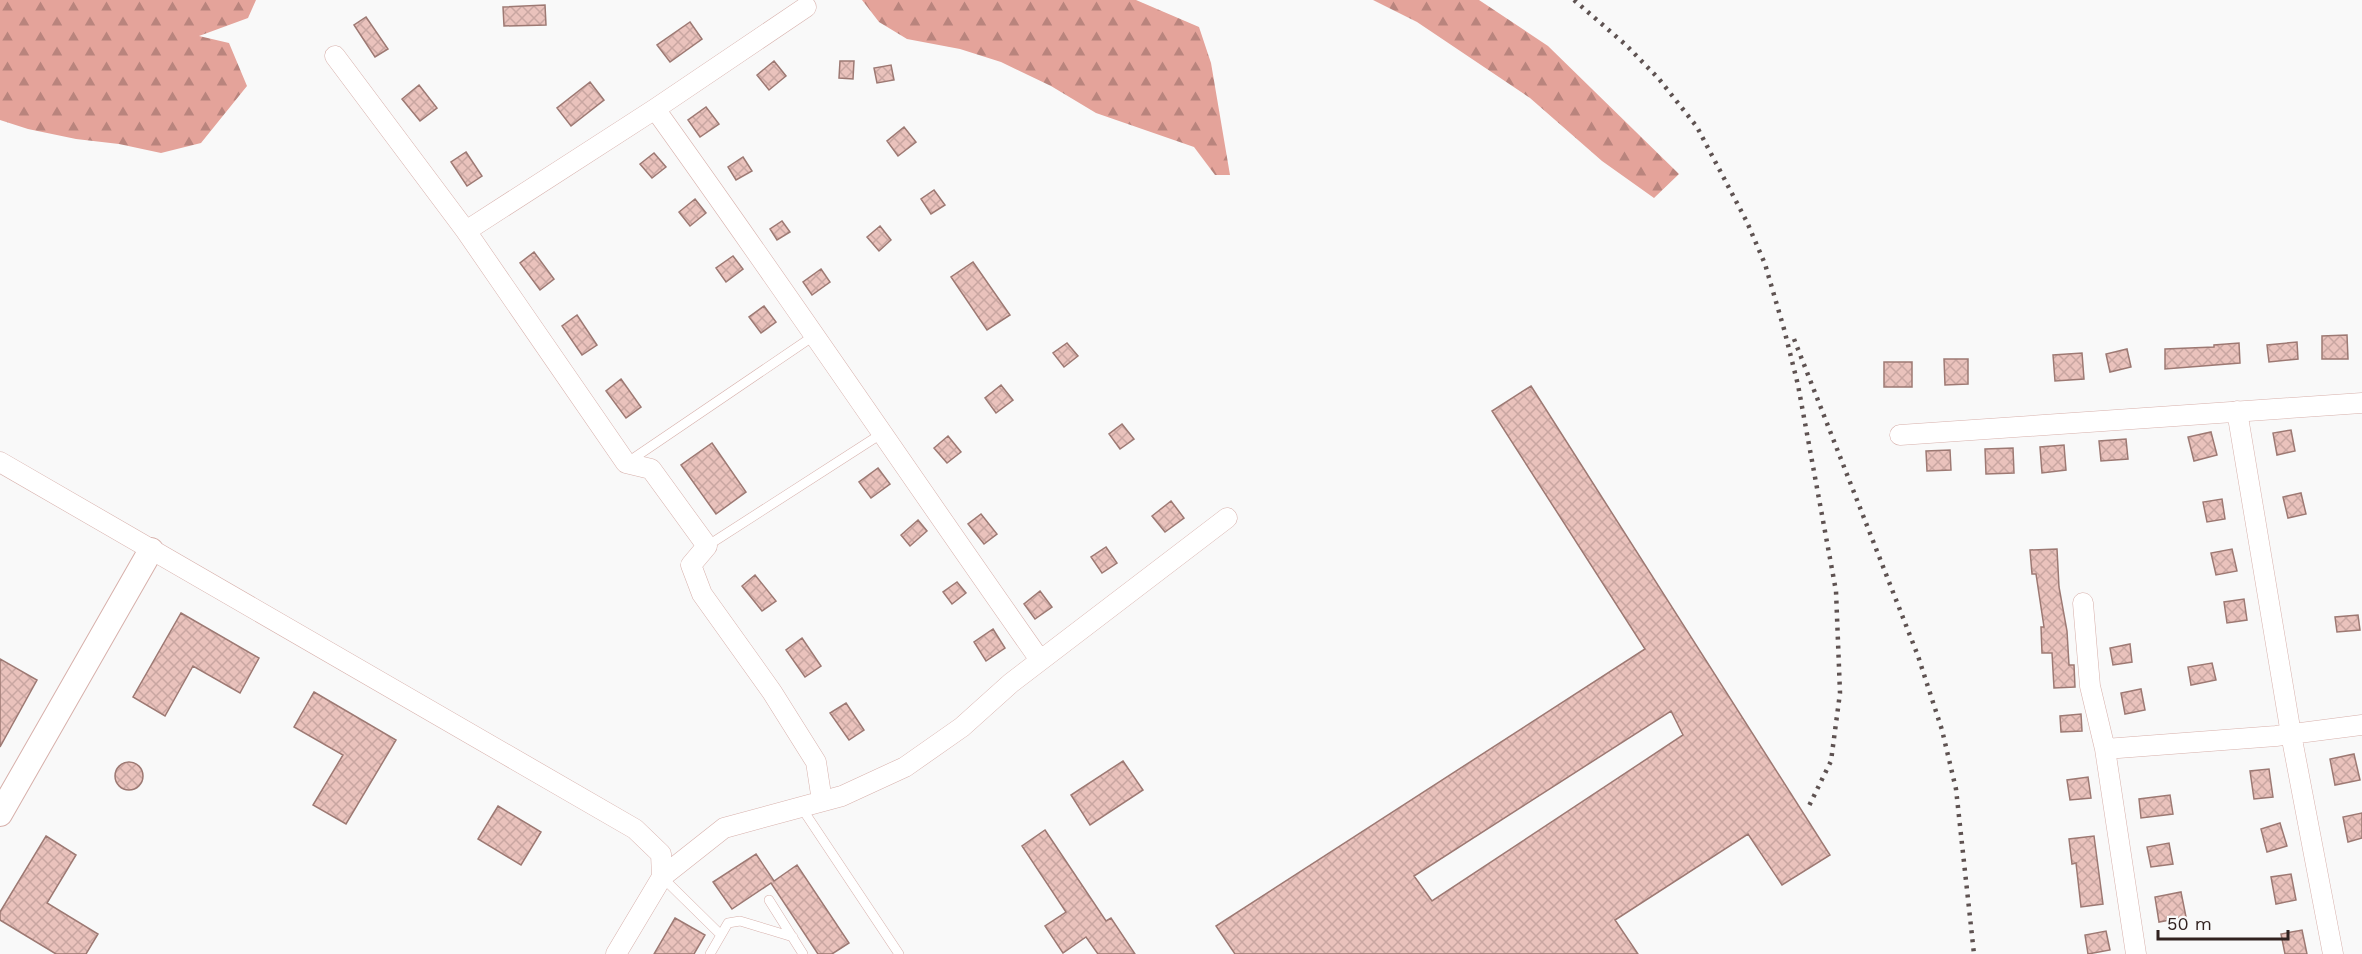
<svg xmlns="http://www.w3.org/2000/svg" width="2362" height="954" viewBox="0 0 2362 954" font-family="'Work Sans',sans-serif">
  <defs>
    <pattern id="forest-firs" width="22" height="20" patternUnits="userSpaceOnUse" patternTransform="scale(1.5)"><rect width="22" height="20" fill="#e4a39a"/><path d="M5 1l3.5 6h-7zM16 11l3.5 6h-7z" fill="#b9847d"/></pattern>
    <pattern id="building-cross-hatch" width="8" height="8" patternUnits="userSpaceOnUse" patternTransform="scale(1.5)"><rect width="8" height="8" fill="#eac2bc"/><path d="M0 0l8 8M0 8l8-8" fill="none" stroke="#c9a6a1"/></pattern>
  </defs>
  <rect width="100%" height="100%" fill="#f9f9f9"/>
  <!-- forest -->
  <path fill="url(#forest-firs)" d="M0,0h256l-8,18 -49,18 30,7 18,43 -46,57 -40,10 -42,-9 -43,-5 -48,-10 -28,-9z
    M862,0h274l63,27 12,36 19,112h-15l-21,-28 -98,-34 -45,-27 -50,-24 -41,-13 -53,-10 -28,-17z
    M1373,0h106l69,46 131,128 -25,24 -52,-37 -72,-63 -113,-76z"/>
  <!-- building -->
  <path fill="url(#building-cross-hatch)" stroke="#9d7973" stroke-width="1.5" fill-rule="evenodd" d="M545,5l1,20 -42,1 -1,-19z
    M366,17l22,32 -13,8 -21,-32z
    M690,22l12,17 -32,23 -13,-17z
    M774,61l12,15 -17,14 -12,-15z
    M840,61h14l-1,18 -14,-1z
    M891,65l3,15 -17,3 -3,-15z
    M590,82l14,18 -33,26 -14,-18z
    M419,85l18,23 -17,13 -18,-22z
    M706,107l13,17 -19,13 -12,-17z
    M904,127l12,15 -18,14 -11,-15z
    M466,152l16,24 -15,10 -16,-24z
    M654,153l12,14 -14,11 -12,-14z
    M743,157l9,14 -16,9 -8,-13z
    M934,190l11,15 -14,9 -10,-15z
    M695,199l11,14 -16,13 -11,-14z
    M782,221l8,11 -13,8 -7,-11z
    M880,226l11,14 -12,11 -12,-14z
    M534,252l20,27 -14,11 -20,-27z
    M733,256l10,13 -17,13 -10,-14z
    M973,262l37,53 -23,15 -36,-53z
    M821,269l9,13 -18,13 -9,-13z
    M764,306l12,16 -15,11 -12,-16z
    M577,315l20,30 -15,10 -20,-29z
    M2347,335l1,24h-26v-23z
    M2297,342l1,17 -29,3 -2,-17z
    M1067,343l11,13 -14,11 -11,-14z
    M2239,343l1,20 -75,6v-20l49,-2v-2z
    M2127,349l4,18 -21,5 -4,-18z
    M2082,353l2,26 -29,2 -2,-26z
    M1944,359h24v25l-23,1z
    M1884,362h28v25h-28z
    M621,379l20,28 -15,11 -20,-27z
    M1001,385l12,15 -17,13 -11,-15z
    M1531,386l299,469 -48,30 -34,-51 -133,86 23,34h-403l-19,-28 429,-277 -153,-238zM1671,711l12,24 -251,166 -18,-25z
    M1122,424l12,15 -14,10 -11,-15z
    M2291,430l4,21 -18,4 -4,-22z
    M2211,432l6,23 -23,6 -6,-24z
    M948,436l13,16 -14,11 -13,-15z
    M2126,439l2,20 -27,2 -2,-20z
    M712,443l34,49 -30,22 -35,-49z
    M2064,445l2,25 -24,3 -2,-26z
    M2013,448l1,25 -28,1 -1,-25z
    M1950,450l1,20 -24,1 -1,-20z
    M878,468l12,16 -19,14 -12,-16z
    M2301,493l5,21 -18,4 -5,-21z
    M2222,499l3,20 -18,3 -4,-20z
    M1171,501l13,17 -19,14 -13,-16z
    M981,514l16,20 -13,10 -16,-20z
    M918,520l9,11 -17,15 -9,-11z
    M1106,547l11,16 -15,10 -11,-16z
    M2057,549l2,38 8,44 2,34h5l1,22 -21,1 -2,-35h-10l-1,-26h3l-8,-53h-4l-2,-24z
    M2232,549l5,22 -21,4 -5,-22z
    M755,575l21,26 -14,10 -20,-25z
    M957,582l9,11 -14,11 -9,-12z
    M1040,591l12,16 -17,12 -11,-15z
    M2244,599l3,21 -20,3 -3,-21z
    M181,613l78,45 -19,35 -47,-27 -28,50 -32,-19z
    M2358,615l2,15 -23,2 -2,-15z
    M993,629l12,19 -19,13 -12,-19z
    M802,638l19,28 -16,11 -19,-27z
    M2130,644l2,18 -19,3 -3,-17z
    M0,659l37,21 -37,67z
    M2212,663l4,17 -25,5 -3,-18z
    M2141,689l4,21 -20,4 -4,-21z
    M314,692l82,48 -50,84 -33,-19 30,-50 -49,-28z
    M846,703l18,27 -15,10 -19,-27z
    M2081,714l1,17 -21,1 -1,-16z
    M2354,754l6,26 -25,5 -5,-26z
    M1123,761l20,29 -53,35 -19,-30z
    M115 776a14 14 0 1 1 28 0a14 14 0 1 1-28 0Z
    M2269,769l4,28 -19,2 -4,-28z
    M2088,777l3,21 -21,2 -3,-20z
    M2170,795l3,19 -32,4 -2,-19z
    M498,806l43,26 -20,33 -43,-26z
    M2362,813v25l-14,4 -5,-25z
    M2280,823l7,23 -20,6 -6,-23z
    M1045,830l61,91 5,-3 24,36h-37l-12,-17 -23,16 -18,-27 21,-14 -44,-66z
    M46,836l30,19 -29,48 51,31 -12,20h-30l-56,-34v-8z
    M2094,836l9,68 -22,3 -5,-44 -4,1 -3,-25z
    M2169,843l4,21 -22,3 -4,-20z
    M756,854l18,27 23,-16 52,78 -17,11h-14l-47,-71 -39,26 -19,-27z
    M2291,874l5,26 -20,4 -5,-27z
    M2181,892l5,25 -27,5 -4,-25z
    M675,918l30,17 -11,19h-40z
    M2302,930l5,24h-22l-4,-20z
    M2106,931l4,19 -22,4 -3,-19z"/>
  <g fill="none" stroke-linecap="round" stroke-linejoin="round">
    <!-- service casing -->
    <g stroke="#d7b0ab" stroke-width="10">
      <path id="service" d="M628,462l187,-127
        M707,546l174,-112
        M801,807l98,147
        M662,877l59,58
        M769,900l34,54
        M710,954l18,-31 12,-2 53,16"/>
    </g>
    <!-- minor casing -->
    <g stroke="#d7b0ab" stroke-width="21">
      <path id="minor" d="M335,56l131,175 160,232 25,6 56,77 -16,19 11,29 70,98 44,70 6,39
        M655,109c131,182 256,368 385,551
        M466,231l189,-122 151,-102
        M2237,411l54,323 42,220
        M1900,435l462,-32
        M0,462l635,367 26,25 1,23
        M2083,603l7,83 15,63 31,205
        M2105,749l171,-13 86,-11
        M616,954l46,-77 62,-49 118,-32 63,-29 57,-40 49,-44 216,-165"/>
    </g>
    <!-- tertiary casing -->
    <g stroke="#d7b0ab" stroke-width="26">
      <path id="tertiary" d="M0,814l151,-264"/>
    </g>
    <!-- service -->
    <use href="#service" stroke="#fff" stroke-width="9"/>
    <!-- minor -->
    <use href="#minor" stroke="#fff" stroke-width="20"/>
    <!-- tertiary -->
    <use href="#tertiary" stroke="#fff" stroke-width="24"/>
    <!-- rail -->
    <path stroke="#5e5251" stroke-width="4.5" stroke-dasharray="3 6" stroke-linecap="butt" d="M1574,0l52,45 33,34 38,48 50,95 18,42 19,65 14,56 38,206 4,102 -9,68 -24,49
      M1794,339l124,317 24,74 14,59 18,165"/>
  </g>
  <!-- scale -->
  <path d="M2158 930v9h130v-9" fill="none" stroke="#312220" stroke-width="3"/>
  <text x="2167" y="930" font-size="18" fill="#312220" stroke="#f9f9f9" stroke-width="4.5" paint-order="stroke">50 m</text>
</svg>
